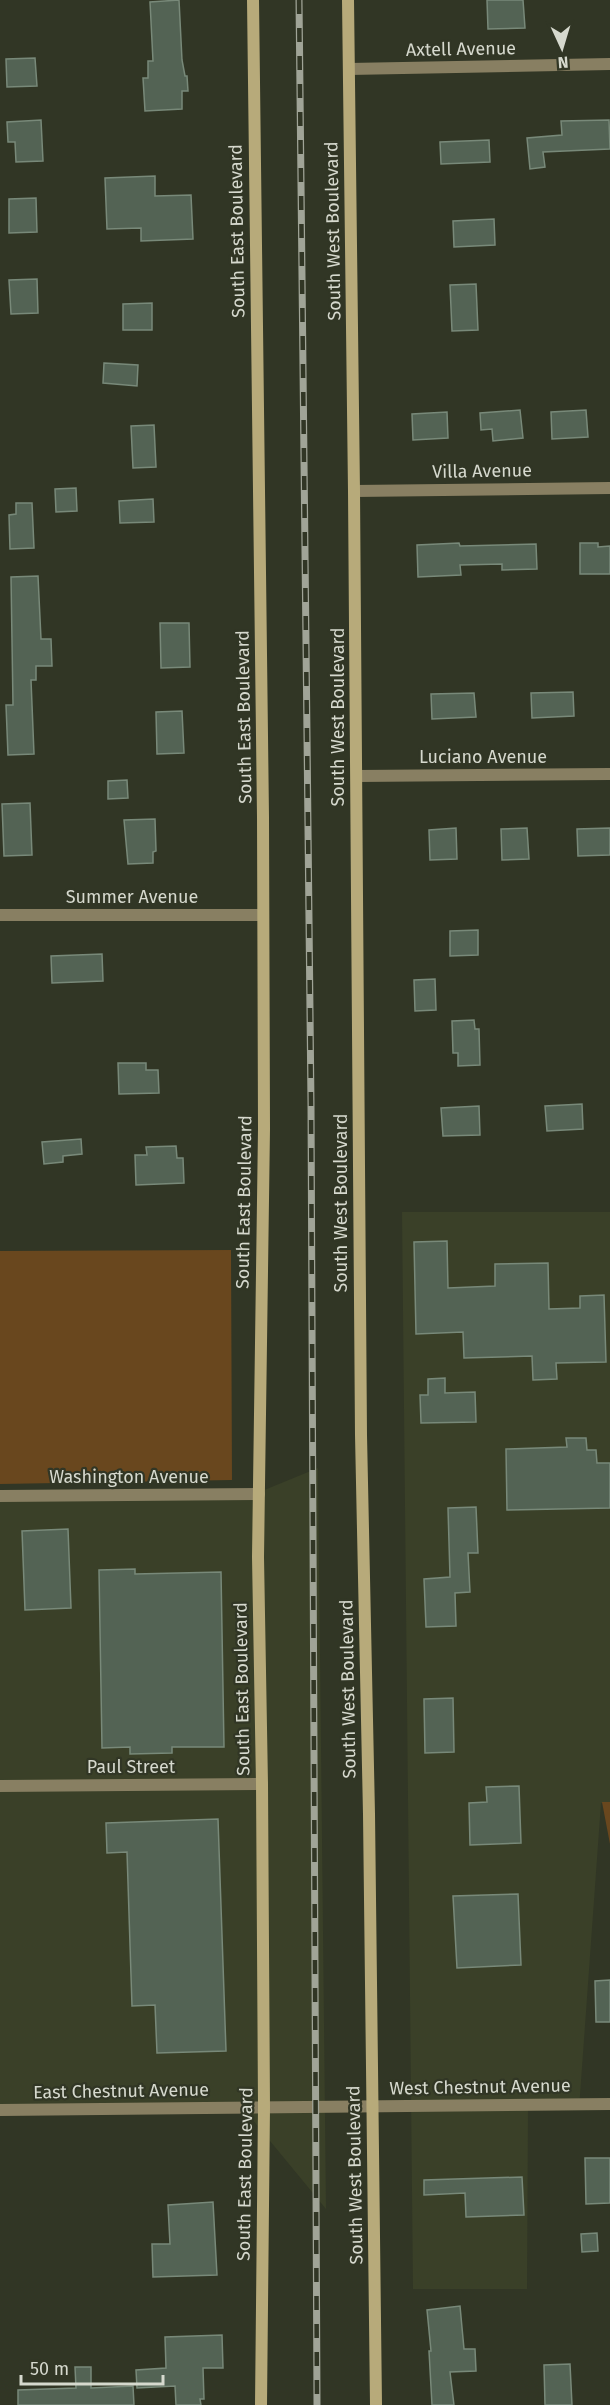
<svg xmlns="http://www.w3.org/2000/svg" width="610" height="2405" viewBox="0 0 610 2405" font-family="'Fira Sans',sans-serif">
  <rect width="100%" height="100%" fill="#313625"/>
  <!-- built -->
  <path fill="#3a4028" d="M402,1212h208v590l-9,1 -22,306h-51l-1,180h-114z
    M318,1468l8,741 -83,-101 -243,1v-614h252z"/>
  <!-- green -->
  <path fill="#69471e" d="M231,1250l1,230 -232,4v-233z
    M602,1802h8v42z"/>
  <!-- building -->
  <path fill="#536354" stroke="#788979" stroke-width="1.5" d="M179,0l3,60 3,16h2l1,15h-6v18l-37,2 -2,-33h5v-17h5l-3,-59z
    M487,0h36l2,28 -37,1z
    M35,58l2,28 -30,1 -1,-28z
    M41,120l2,41 -27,1 -1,-20h-7l-1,-20z
    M609,120l1,29 -67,3 2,15 -15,2 -3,-31 35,-3 -1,-14z
    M489,140l1,22 -49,2 -1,-22z
    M155,176v20l36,-1 2,44 -52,2v-13l-34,1 -2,-51z
    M36,198l1,34 -28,1v-34z
    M494,219l1,26 -41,2 -1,-26z
    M37,279l1,34 -27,1 -2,-34z
    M476,284l2,46 -26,1 -2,-46z
    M152,303v27h-29v-26z
    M104,363l34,2 -1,21 -34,-3z
    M520,410l3,28 -30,3 -1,-12 -11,1 -1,-17z
    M586,410l2,27 -36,2 -1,-27z
    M447,412l1,26 -35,2 -1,-26z
    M154,425l2,42 -23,1 -2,-42z
    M76,488l1,23 -21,1 -1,-23z
    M153,499l1,23 -34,1 -1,-22z
    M16,503h16l2,45 -24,1 -1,-34 7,-1z
    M459,543l1,3 76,-2 1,25 -35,1v-6l-42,1 1,10 -43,2 -1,-32z
    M580,543h18v4l12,-1v28h-30z
    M38,576l3,63h10l1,27h-16v14h-5l3,74 -26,1 -2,-50h7l-2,-128z
    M160,623h29l1,44 -29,1z
    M573,692l1,24 -42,2 -1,-25z
    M474,693l2,24 -44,2 -1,-25z
    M182,711l2,42 -27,1 -1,-42z
    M127,780l1,18 -20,1v-18z
    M30,803l2,52 -28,1 -2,-52z
    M155,819l1,32 -3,1v11l-25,1 -4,-44z
    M456,828l1,31 -27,1 -1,-30z
    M527,828l2,31 -27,1 -1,-31z
    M610,828v27l-32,1 -1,-27z
    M478,930v25l-28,1v-25z
    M102,954l1,27 -51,2 -1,-27z
    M435,979l1,31 -21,1 -1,-31z
    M474,1020l1,9h4l1,36 -22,1v-13h-5l-1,-32z
    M118,1063h28v7h12l1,23 -40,1z
    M582,1104l1,25 -36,2 -2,-25z
    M479,1106l1,29 -37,1 -2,-28z
    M81,1139l1,15 -19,2v6l-19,2 -2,-22z
    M176,1146l1,12h6l1,25 -48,2 -1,-30h12l-1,-8z
    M447,1241l1,47 47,-2v-22l53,-1 1,46 31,-1v-12l24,-1 2,67 -50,1 1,16 -24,1 -1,-24 -68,2 -1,-26 -47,2 -2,-92z
    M445,1378v15l30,-1 1,30 -55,1 -1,-28h8v-16z
    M566,1438h20l1,12h9l1,13h13v45l-103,2 -1,-61 61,-2z
    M476,1507l2,46h-10l2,39 -15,1 1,33 -30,1 -2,-48 26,-2 -2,-69z
    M68,1529l3,79 -46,2 -3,-79z
    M135,1569v5l86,-2 3,175h-52v6l-42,1v-7l-28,1 -3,-178z
    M453,1698l1,54 -29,1 -1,-54z
    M519,1786l2,57 -51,2 -1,-42 18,-1 -1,-15z
    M218,1819l8,232 -69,2 -2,-48 -23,1 -5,-154 -20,1 -1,-30z
    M518,1894l3,71 -64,3 -4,-72z
    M610,1980v42h-14l-1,-41z
    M585,2158h25v45l-24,1z
    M522,2177l2,38 -58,2 -1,-24 -41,2v-15z
    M213,2202l4,73 -64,2 -1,-33h18l-2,-39z
    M597,2233l1,18 -16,1 -1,-18z
    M460,2306l4,43h11l1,22 -26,1 4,33h-22l-3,-54h2l-4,-41z
    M222,2335l1,33h-20l1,31h-4l1,6h-25l-1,-19 -38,2 -1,-18 30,-2 -1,-31z
    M570,2364l2,41h-27l-1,-40z
    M75,2367h16v21l42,-2 1,19h-116v-15l58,-2z"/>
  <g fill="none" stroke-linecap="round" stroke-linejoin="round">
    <!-- minor -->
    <path stroke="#887f62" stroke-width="12" d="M349,69l261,-5
      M354,491l256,-3
      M357,776l253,-2
      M0,915h263
      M0,1496l259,-2
      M0,1786l262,-2"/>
    <!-- tertiary -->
    <path stroke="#887f62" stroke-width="12" d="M0,2110l610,-6"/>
    <!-- secondary -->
    <path stroke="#b7aa7a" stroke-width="12" d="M253,0l10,817 1,312 -6,428 4,227 2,323 -3,298
      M348,0l6,491 7,944 8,379 7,591"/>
    <!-- rail casing -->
    <g stroke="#a0a497" stroke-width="7">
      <path id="rail" d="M299,0l12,1104 6,1301"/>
    </g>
    <!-- rail -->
    <use href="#rail" stroke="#313625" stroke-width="4.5" stroke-dasharray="14" stroke-linecap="butt"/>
  </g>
  <g text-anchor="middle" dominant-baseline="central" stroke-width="4.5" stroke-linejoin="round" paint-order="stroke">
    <!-- street labels -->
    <g font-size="18" fill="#d6d9ce" stroke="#313625">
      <text transform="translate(461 49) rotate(-1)">Axtell Avenue</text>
      <text transform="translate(237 231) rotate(-91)">South East Boulevard</text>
      <text transform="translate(333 231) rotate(-91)">South West Boulevard</text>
      <text transform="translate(482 471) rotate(-1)">Villa Avenue</text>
      <text transform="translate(244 717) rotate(-91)">South East Boulevard</text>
      <text transform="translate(338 717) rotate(-90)">South West Boulevard</text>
      <text x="483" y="757">Luciano Avenue</text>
      <text x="132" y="897">Summer Avenue</text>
      <text transform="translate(244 1202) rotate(-89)">South East Boulevard</text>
      <text transform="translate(341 1203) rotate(-90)">South West Boulevard</text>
      <text x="129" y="1477">Washington Avenue</text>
      <text transform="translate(242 1689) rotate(-91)">South East Boulevard</text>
      <text transform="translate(348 1689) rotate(-91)">South West Boulevard</text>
      <text x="131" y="1767">Paul Street</text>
      <text transform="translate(480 2087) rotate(-1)">West Chestnut Avenue</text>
      <text transform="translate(121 2091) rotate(-1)">East Chestnut Avenue</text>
      <text transform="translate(245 2174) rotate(-89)">South East Boulevard</text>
      <text transform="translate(355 2175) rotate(-91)">South West Boulevard</text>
    </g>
  </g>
  <!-- north arrow -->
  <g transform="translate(562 48) rotate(176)" stroke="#313625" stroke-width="4.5" paint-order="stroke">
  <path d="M0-4.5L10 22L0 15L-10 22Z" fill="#d6d9ce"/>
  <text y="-9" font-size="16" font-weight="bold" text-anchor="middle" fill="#d6d9ce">N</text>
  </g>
  <!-- scale -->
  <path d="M21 2375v9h142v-9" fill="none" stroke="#d6d9ce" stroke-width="3"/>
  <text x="30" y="2375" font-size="18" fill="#d6d9ce" stroke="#313625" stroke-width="4.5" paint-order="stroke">50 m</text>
</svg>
